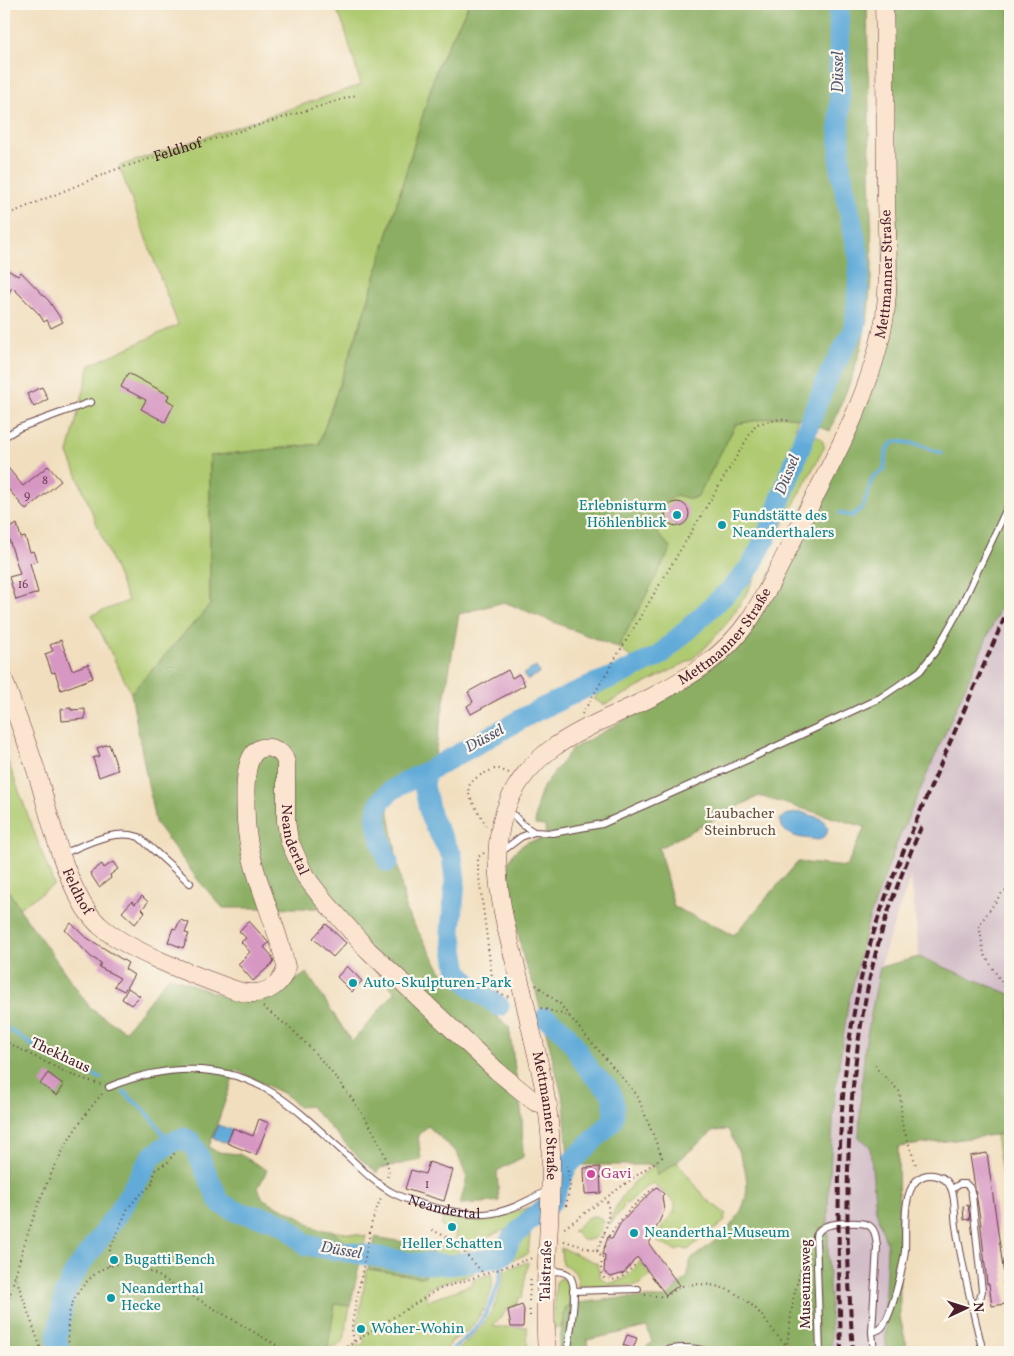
<svg xmlns="http://www.w3.org/2000/svg" width="1014" height="1356" viewBox="0 0 1014 1356" font-family="Vollkorn,serif">
  <rect width="100%" height="100%" fill="#fbf7ec"/>
  <filter id="ink" filterUnits="userSpaceOnUse"><feTurbulence type="fractalNoise" baseFrequency=".02" numOctaves="2"/><feDisplacementMap in="SourceGraphic" scale="10" xChannelSelector="R" yChannelSelector="G"/><feConvolveMatrix kernelMatrix="1 2 1 2 8 2 1 2 1" color-interpolation-filters="sRGB"/></filter>
  <filter id="wash" filterUnits="userSpaceOnUse"><feTurbulence type="fractalNoise" baseFrequency=".0096" numOctaves="4" result="noise"/><feDisplacementMap in="SourceGraphic" scale="20" xChannelSelector="R" yChannelSelector="G"/><feGaussianBlur stdDeviation="1.12" result="paint"/><feColorMatrix in="noise" values="0 0 0 0 0 0 0 0 0 0 0 0 0 0 0 0 0 1.4 0 .05"/><feComposite in="paint" operator="in"/></filter>
  <g filter="url(#wash)">
    <rect width="100%" height="100%" fill="#f1debe"/>
    <!-- industrial -->
    <path fill="#d2bdc8" d="M1010,585v409l-91,-37 -8,-81 -21,59 -10,32 -15,79 -4,48 -2,43 11,9 6,65 11,34 -2,50 1,57h-54l-4,-99v-50l7,-111 13,-87 11,-46 8,-34 29,-80z"/>
    <!-- green -->
    <path fill="#afca71" stroke="#7c744e" d="M334,4h135l-32,63 -69,234 -49,143 -109,12v149l-79,88 -39,-78 36,-14 -60,-148 22,-88 88,-40 -59,-159 242,-81 -17,-59z
      M781,416l17,2 -3,10c10,4 30,6 29,20l-79,148 -17,26 -24,27 -13,11 -87,45 -10,-6 18,-28 23,-11 -17,-12 53,-100 -13,-14 6,-30 12,-9 15,4 7,-3 38,-72z
      M4,751l50,134 -35,23 -15,-24z
      M1010,1133v92l-14,-90z
      M677,1162l30,38 19,14 -2,3 1,4 -15,12 -3,-3 -4,1 -2,3 1,4 -14,12 -7,-2 -4,3 -19,-9c0,-14 8,-21 17,-31v-8l-22,-20 -11,7 -15,14 -2,-1 -2,2 1,2 -14,17c5,-24 25,-46 45,-59l2,11z
      M532,1206l-9,13 -16,10 -16,6 -25,16 -11,-14 1,-5 -15,-6 2,-7c8,-6 21,-1 31,0 22,1 38,-6 58,-13z
      M595,1216l7,3c3,13 -7,23 -20,21l-7,-9 -3,1 16,-15z
      M531,1227l-3,27 -21,8 5,-14z
      M332,1231l34,5 -3,11 -14,-2z
      M437,1244l15,3 1,-3 8,10 -9,4h-22l3,-11h3z
      M561,1248l36,15 3,14 8,6c15,0 24,-10 32,-22l11,15 -13,9 -60,2c1,-13 -5,-19 -16,-23z
      M528,1262l-6,36h-3l-2,6 -9,5 -14,16v2h33l1,25h-73c31,-26 42,-42 50,-82z
      M471,1265l3,4 -1,5 -39,12 -9,5 3,10 45,-17 -1,-4 19,-6c7,15 -12,47 -24,57 -5,4 -11,8 -17,11l1,2 -8,8h-98l13,-8 2,2 5,-4 -8,-15 10,-58 54,8 5,-2 4,-5h22z
      M561,1278l6,3 2,4v19l-4,4 -4,20h-8l3,-46z
      M335,1304l15,2 -6,34 -7,7h-9z"/>
    <!-- forest -->
    <path fill="#8bae63" stroke="#6a6647" fill-rule="evenodd" d="M469,4h398l5,263 -4,47 -7,34 -9,29 -22,54 -32,-13 -17,-2 -45,8 -38,72 -7,3 -15,-4 -12,9 -6,30 13,14 -53,100 -114,-46 -45,12 -25,145 -49,32 21,120 36,61 67,55 13,90 1,40 -26,14 2,30 -17,2 -22,1 7,-26 -10,-25 -29,-27 -10,9 3,25 -41,8 -3,5 -19,-16 -48,-51 -12,1 -12,-12 -50,-25 -27,77 8,5 22,2 28,16 -9,18 5,11 35,17 19,13 15,2 17,14v15l11,2 -10,44 -15,-2 -7,43 -3,5h-321v-468l15,24 72,101 34,22 44,-55 56,21 23,4 23,-6 36,-22 45,69 43,-50 -76,-84h-96l-25,-28 -43,-58 -24,-129 79,-88v-149l109,-12 49,-143 69,-234z
      M889,4h121v581l-114,260 -29,80 -8,34 -11,46 -13,87 -7,111v50l4,99h-191l11,-10 -5,-15 -60,13 1,12h-30l7,-44 4,-4 52,-6h45l22,-22 1,-15c29,-23 64,-44 57,-86 -2,-14 -11,-30 -17,-44l-3,-1 -13,1 -36,31 -20,14 -2,-11h-75l-12,-7 -4,-55 -29,-115 -11,-27 -15,-71 -1,-27 7,-12 12,-9 19,-4 -1,-12 -10,-1 2,-20 6,-18 29,-38 117,-65 44,-36 149,-295zM759,796l106,31 -19,40 -48,-5 -64,73 -60,-28 -15,-59z
      M919,957l91,37v139l-112,14 2,170 8,35h-22l-1,-57 2,-50 -11,-34 -6,-65 -11,-9 2,-43 4,-48 15,-79z
      M375,1237l58,10 -3,11 -57,-7z
      M370,1261l60,9 -4,5 -5,2 -53,-8z"/>
    <!-- water -->
    <path fill="#62abd9" stroke="#566582" d="M536,667l4,6 -13,7 -4,-6z
      M801,812l21,7 6,9 -2,7 -8,5c-18,-3 -33,-1 -39,-20l6,-5z
      M218,1125l14,5 -5,13 -14,-5z"/>
    <g fill="none" stroke-linecap="round" stroke-linejoin="round">
      <!-- stream -->
      <path stroke="#62abd9" stroke-width="4" d="M840,513l12,3 11,-9 10,-30 11,-7 3,-21 8,-8 22,3 24,9
        M4,1026l52,35 45,17
        M124,1092l26,24 20,27
        M450,1352c7,-8 16,-13 23,-21 18,-20 29,-49 30,-76"/>
      <!-- river -->
      <path stroke="#62abd9" stroke-width="21" d="M388,862c-20,-58 -17,-64 38,-90
        M499,1006l-27,-19 -14,-15 -7,-41 4,-51 -3,-24 -21,-38 -7,-33 2,-13 110,-61 58,-27 25,-9 40,-19 74,-69 18,-21 15,-29 17,-44 32,-85 14,-33 26,-47 5,-67 -20,-94 -1,-163
        M59,1352l-2,-15 8,-44 8,-18 45,-62 34,-57 18,-13 13,-5 7,3 6,9 24,53 20,10 31,6 15,7 20,19 109,18 36,2 42,-7 10,-3 8,-16 19,-19 18,-14 5,-7 14,-33 44,-43c5,-9 4,-24 -2,-33 -5,-7 -14,-12 -19,-19 -16,-22 -18,-39 -45,-53"/>
    </g>
    <g id="blocks">
      <!-- building -->
      <path fill="#d697c2" d="M4,268l14,8 3,-4 28,29 14,21 -12,6 -4,-8 -3,2 -5,-8 -27,-27 -8,15z
        M128,373l41,22 -2,5 7,4 -9,18 -24,-13 5,-9 -25,-13z
        M42,387l6,12 -14,8 -7,-13z
        M4,463l19,23 25,-20 13,15 -35,29 -22,-26z
        M665 514a12 12 0 1 1 24 0a12 12 0 1 1-24 0Z
        M17,524l4,14 4,-1 5,15 3,-1 4,10 -7,2 8,30 -22,7 -7,-23 11,-3 -14,-44z
        M61,640l11,30 16,-6 5,14 -32,12 -6,-18 -3,1 -7,-19 8,-3 -3,-6z
        M508,670l4,8 7,-4 6,11 -54,29 -4,-8 6,-4 -5,-10z
        M71,708v2l14,-1v10l-23,2 -1,-12z
        M109,744l9,26 -19,7 -6,-19 7,-2 -3,-8z
        M113,862l5,7 -8,6 1,3 -12,9 -9,-14 12,-9 2,4z
        M142,896l6,6 -6,7 3,3 -10,12 -13,-12 10,-11 3,3z
        M180,920l9,3 -4,10 4,1 -6,14 -15,-6 5,-14 3,1z
        M249,921l19,21 1,1 -5,4 8,9 2,6 -21,19 -15,-17 12,-12 -9,-10 5,-4 -7,-7z
        M71,923l13,13 44,27 -3,6 9,6 -10,16 -10,-5 6,-8 -21,-11 2,-4 -10,-6 -26,-27z
        M326,924l20,19 -13,14 -20,-19z
        M347,966l15,15 -10,11 -15,-15z
        M128,988l12,8 -9,9 -9,-6z
        M48,1073l16,12 -7,11 -17,-12z
        M259,1119l10,4 -13,32 -29,-12 6,-15 20,8z
        M987,1153l18,129h-2l3,22 -14,2 -3,-22h-2l-7,-66 -10,-62z
        M429,1162l24,8 -9,31 -39,-12 6,-19 14,4z
        M600,1167l1,26 -16,1 -1,-26z
        M657,1187l7,7 -2,2 2,15 -15,33 30,41 -13,10 -29,-38 -13,16 -13,4 -7,-5 1,-17 -3,-1 6,-17 4,2 8,-15 12,-13z
        M968,1205l2,14 -6,1 -1,-14z
        M522,1305l2,5 -1,17h-12l-3,-17z
        M627,1335l10,3 -4,11 -10,-4z"/>
    </g>
  </g>
  <g filter="url(#ink)">
    <use href="#blocks" fill-opacity="0" stroke="#633c41" stroke-width="1"/>
    <g fill="none" stroke-linecap="round" stroke-linejoin="round">
      <!-- lane casing -->
      <g stroke="#633c41" stroke-width="8">
        <g id="lane">
          <path d="M4,437l15,-9 72,-26"/>
          <path d="M508,809l15,16 11,7 19,1 49,-9 147,-65 131,-61 40,-27 17,-22 21,-37 52,-110"/>
          <path d="M501,852l20,-15 13,-5"/>
          <path d="M62,854c23,-9 52,-26 77,-17l51,46"/>
          <path id="s2" d="M109,1087c53,-22 114,-26 164,6 24,15 44,35 65,54 17,15 34,35 55,46 15,8 34,13 51,17 15,3 33,6 49,3 20,-3 37,-14 56,-23"/>
          <path d="M952,1189l8,-5h6l4,4 2,7 10,96 -2,8 -8,7"/>
          <path d="M547,1271c6,0 14,-1 20,3 15,8 1,63 1,78"/>
          <path d="M573,1291l65,-2"/>
          <path d="M872,1332c4,-1 8,-2 10,-5 10,-12 21,-61 23,-76 1,-20 -3,-55 11,-70 11,-11 30,-6 35,7 5,11 3,27 5,38 6,42 17,85 27,126"/>
          <path d="M661,1352c17,-6 32,-5 48,0"/>
          <path d="M820,1352l-4,-116c2,-4 4,-7 8,-9 8,-4 36,-6 44,-2 8,4 8,14 9,22l-5,85 2,20"/>
        </g>
      </g>
      <!-- secondary casing -->
      <g stroke="#633c41" stroke-width="19">
        <g id="secondary">
          <path id="s3" d="M4,680c11,33 25,66 35,100 12,40 21,84 42,121 4,8 12,18 18,24 28,25 87,47 122,60 9,3 19,8 29,8 17,1 33,-9 36,-26 -10,-49 -37,-95 -40,-146 0,-18 -7,-79 24,-73 9,2 14,6 16,15v58l3,19 16,36 17,22 46,52 129,121 38,31 13,3"/>
          <path id="s4" d="M522,990c-21,-83 -54,-177 28,-240 28,-21 70,-37 102,-53 40,-22 71,-39 98,-78 21,-32 37,-68 54,-102 34,-65 69,-129 81,-202 5,-39 2,-77 1,-115 -1,-66 0,-131 -2,-196"/>
          <path id="s5" d="M533,1038c9,37 17,74 18,113 1,67 -9,134 -4,201"/>
        </g>
      </g>
      <!-- path -->
      <g stroke="#633c41" stroke-width="2" stroke-dasharray="1 4" stroke-linecap="butt">
        <path id="s1" d="M4,216l110,-46 242,-75"/>
        <path d="M582,714l174,-290 25,-5 8,2"/>
        <path d="M486,826c-15,-31 -35,-41 11,-58l12,5"/>
        <path d="M484,853l-6,4v12l14,108 5,15 12,5"/>
        <path d="M1010,888l-9,6 -22,31 5,29 26,42"/>
        <path d="M536,985l24,19 9,12"/>
        <path d="M263,1007c9,7 18,14 27,21 29,25 92,102 98,139 1,4 0,8 -1,11"/>
        <path d="M541,1008l28,8 68,79 25,62 -99,72"/>
        <path d="M4,1041l65,33 33,11"/>
        <path d="M876,1065l1,4 23,23 2,32 15,44"/>
        <path d="M566,1206l4,-20 -3,-20"/>
        <path d="M432,1230l21,10 31,34"/>
        <path d="M604,1233l7,4 -1,1"/>
        <path d="M609,1236c13,-19 27,-34 45,-48"/>
        <path d="M564,1241l33,10c7,-16 16,-36 9,-53"/>
        <path d="M597,1251l5,7 1,-3"/>
        <path d="M602,1258l-1,12 3,8c15,5 21,-3 31,-13"/>
        <path d="M109,1266l1,-17 18,-41 9,-10 15,-14 3,-14 13,-8 8,-11"/>
        <path d="M15,1275l27,77"/>
        <path d="M645,1295c6,0 14,2 20,1 6,-2 11,-8 17,-10 29,-6 54,3 75,24 7,7 23,32 30,35l6,-45 13,-53"/>
        <path d="M530,1316l-1,-17 2,-23"/>
        <path d="M4,1317c20,-77 44,-162 98,-223"/>
        <path d="M354,1341l-2,-9v-9l20,-101 9,-25"/>
        <path d="M70,1352c-2,-11 -3,-26 -1,-38 4,-22 29,-51 53,-50 11,0 22,6 33,10l133,78"/>
        <path d="M338,1352l99,-62 95,-32"/>
      </g>
      <!-- lane -->
      <use href="#lane" stroke="#fff" stroke-width="6"/>
      <!-- secondary -->
      <use href="#secondary" stroke="#fce5d0" stroke-width="18"/>
      <!-- rail -->
      <path stroke="#4a1f2b" stroke-width="4" stroke-dasharray="8 4" stroke-linecap="butt" d="M841,1352c-3,-129 -9,-267 25,-393 16,-60 41,-117 66,-175 26,-60 52,-119 78,-179
        M853,1352c-9,-128 -10,-262 20,-388 11,-47 30,-94 49,-139"/>
      <!-- secondary-bridge casing -->
      <g stroke="#633c41" stroke-width="19" stroke-linecap="butt">
        <path id="secondary-bridge" d="M522,990l11,48"/>
      </g>
      <!-- secondary-bridge -->
      <use href="#secondary-bridge" stroke="#fce5d0" stroke-width="18"/>
    </g>
  </g>
  <!-- markers -->
  <g fill="#0f9aa8" stroke="#fbf7ec" stroke-width="2">
    <circle cx="677" cy="515" r="5"/>
    <circle cx="722" cy="525" r="5"/>
    <circle cx="353" cy="983" r="5"/>
    <circle cx="452" cy="1227" r="5"/>
    <circle cx="634" cy="1233" r="5"/>
    <circle cx="114" cy="1260" r="5"/>
    <circle cx="111" cy="1298" r="5"/>
    <circle cx="361" cy="1329" r="5"/>
  </g>
  <circle fill="#d1479c" stroke="#fbf7ec" stroke-width="2" cx="591" cy="1174" r="5"/>
  <g text-anchor="middle" dominant-baseline="central" stroke-width="4.5" stroke-linejoin="round" paint-order="stroke">
    <!-- number labels -->
    <g font-size="12" fill="#6d3d51">
      <text x="45" y="481">8</text>
      <text x="27" y="496">9</text>
      <text x="23" y="585">16</text>
      <text x="427" y="1185">1</text>
    </g>
    <!-- street labels -->
    <g font-size="15" fill="#4a1f2b" stroke="#fbf7ec">
      <text stroke="none"><textPath href="#s1" startOffset="186">Feldhof</textPath></text>
      <text stroke="none"><textPath href="#s4" startOffset="876">Mettmanner Straße</textPath></text>
      <text stroke="none"><textPath href="#s4" startOffset="471">Mettmanner Straße</textPath></text>
      <text stroke="none"><textPath href="#s3" startOffset="820">Neandertal</textPath></text>
      <text stroke="none"><textPath href="#s3" startOffset="224">Feldhof</textPath></text>
      <text transform="translate(60 1056) rotate(25)">Thekhaus</text>
      <text stroke="none"><textPath href="#s5" startOffset="79">Mettmanner Straße</textPath></text>
      <text stroke="none"><textPath href="#s2" startOffset="381">Neandertal</textPath></text>
      <text transform="translate(547 1271) rotate(-88)">Talstraße</text>
      <text transform="translate(806 1284) rotate(-90)">Museumsweg</text>
    </g>
    <!-- culture labels -->
    <g font-size="15" fill="#0d838f" stroke="#fbf7ec" text-anchor="start">
      <text x="667" y="506" text-anchor="end">Erlebnisturm<tspan x="667" dy="17">Höhlenblick</tspan></text>
      <text x="732" y="516">Fundstätte des<tspan x="732" dy="17">Neanderthalers</tspan></text>
      <text x="363" y="983">Auto-Skulpturen-Park</text>
      <text x="644" y="1233">Neanderthal-Museum</text>
      <text x="452" y="1244" text-anchor="middle">Heller Schatten</text>
      <text x="124" y="1260">Bugatti Bench</text>
      <text x="121" y="1289">Neanderthal<tspan x="121" dy="17">Hecke</tspan></text>
      <text x="371" y="1329">Woher-Wohin</text>
    </g>
    <!-- park labels -->
    <g font-size="15" fill="#685240" stroke="#fbf7ec">
      <text x="740" y="814">Laubacher<tspan x="740" dy="17">Steinbruch</tspan></text>
    </g>
    <!-- hotel labels -->
    <g font-size="15" fill="#b23c85" stroke="#fbf7ec" text-anchor="start">
      <text x="601" y="1174">Gavi</text>
    </g>
    <!-- water labels -->
    <g font-size="16" font-style="italic" fill="#545771" stroke="#fbf7ec">
      <text transform="translate(839 72) rotate(-90)">Düssel</text>
      <text transform="translate(788 475) rotate(-68)">Düssel</text>
      <text transform="translate(485 739) rotate(-29)">Düssel</text>
      <text transform="translate(341 1251) rotate(10)">Düssel</text>
    </g>
  </g>
  <!-- margin -->
  <rect width="1014" height="1356" fill="none" stroke="#fbf7ec" stroke-width="20"/>
  <!-- north arrow -->
  <g transform="translate(966 1308) rotate(86)" stroke="#fbf7ec" stroke-width="4" paint-order="stroke">
  <path d="M0-4L9 19L0 12L-9 19Z" fill="#4a1f2b"/>
  <text y="-8" font-size="14" font-weight="bold" text-anchor="middle" fill="#4a1f2b">N</text>
  </g>
</svg>
